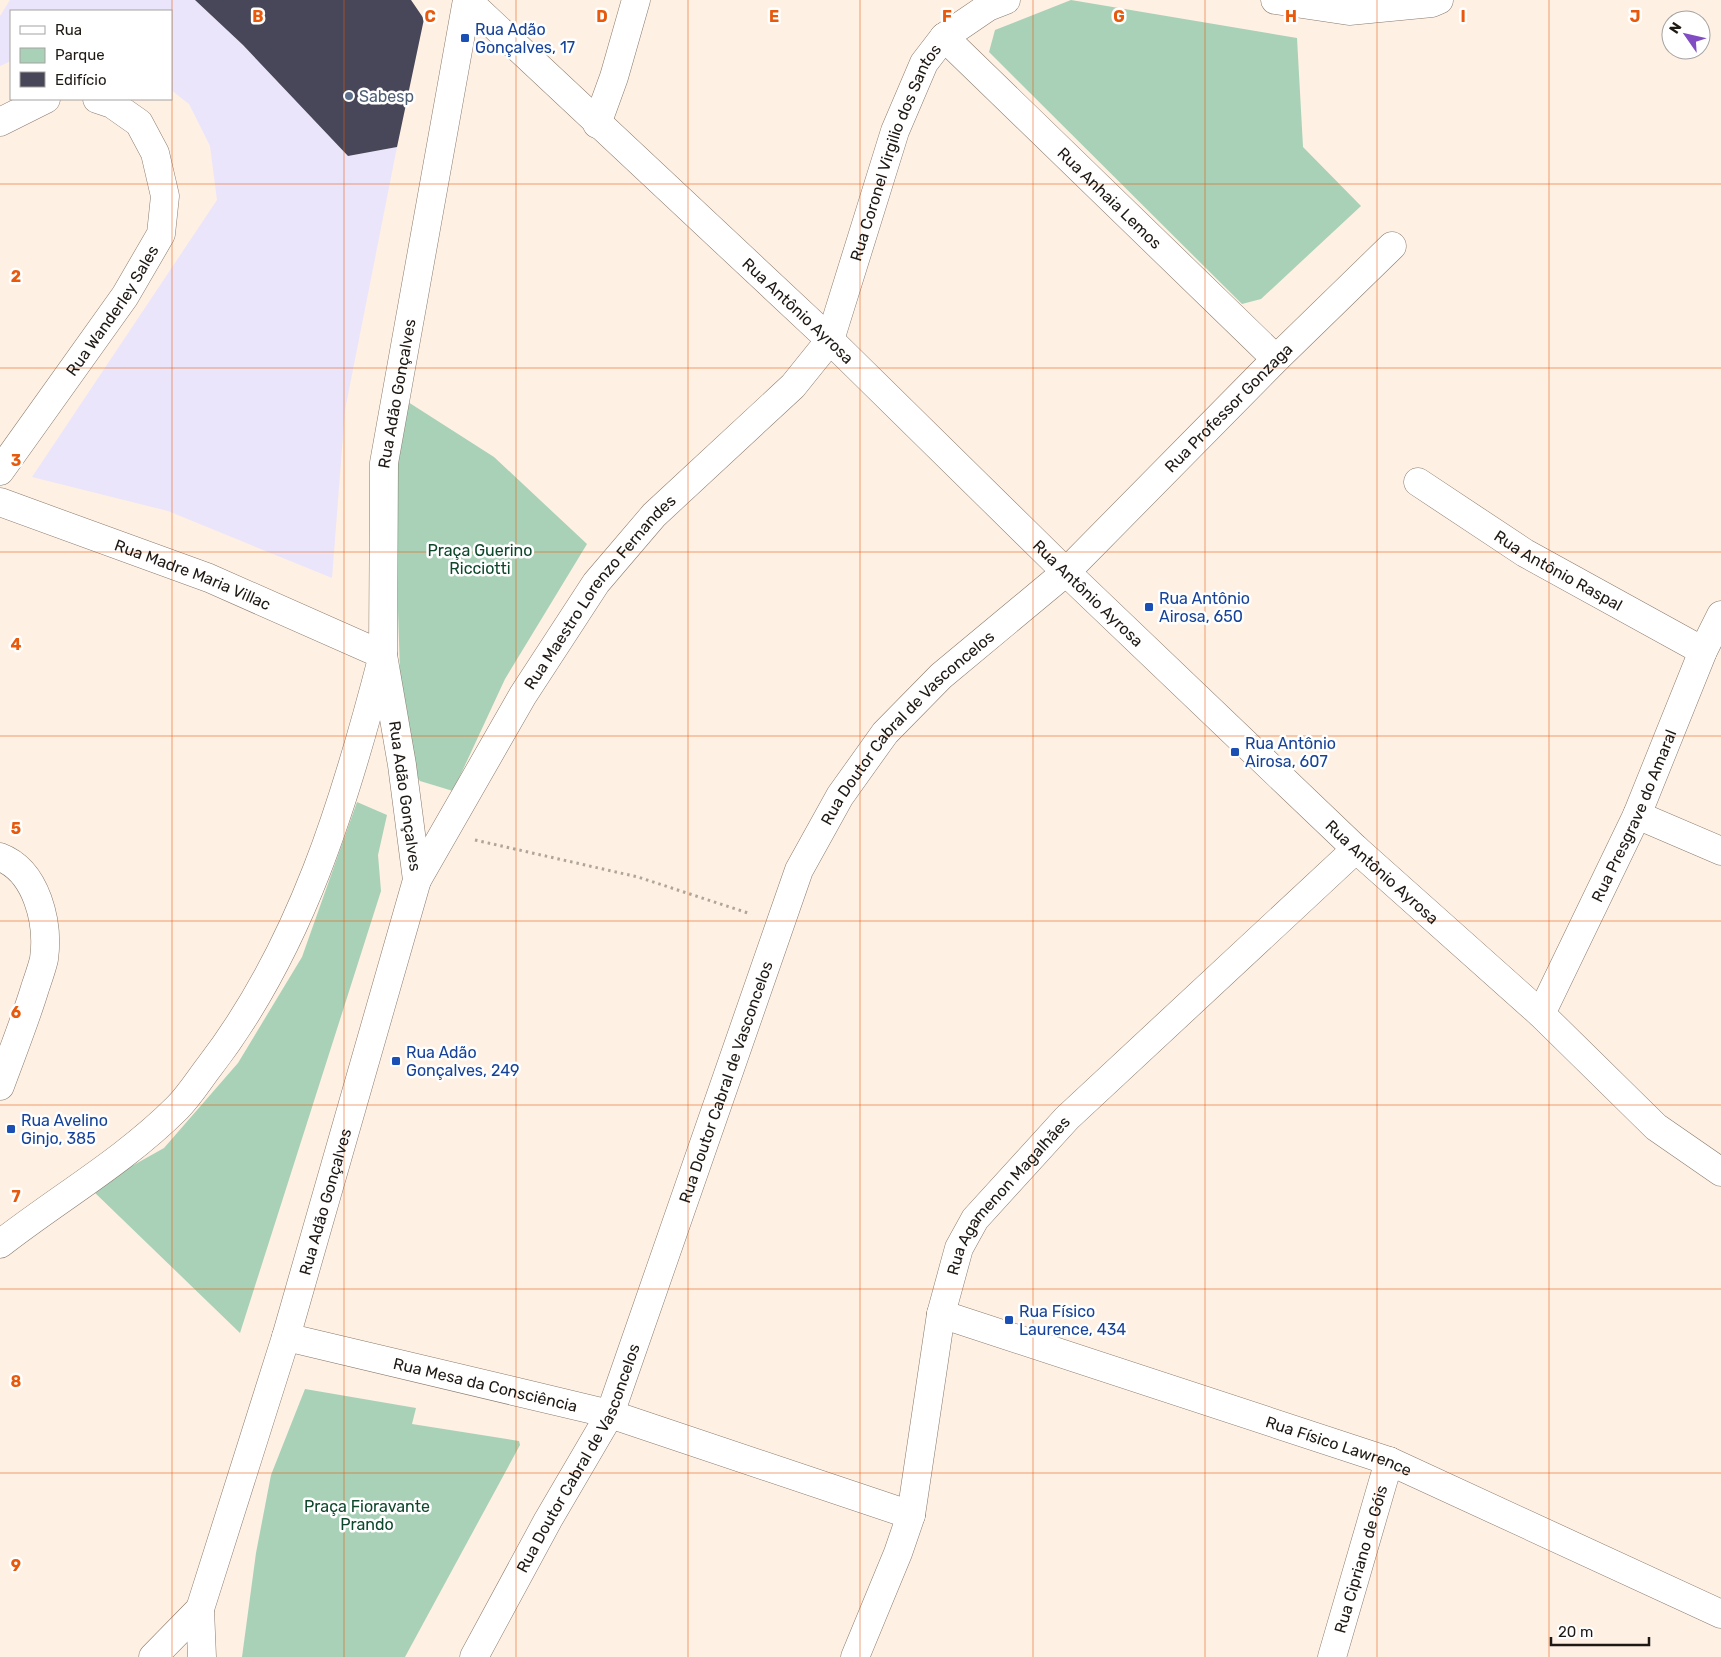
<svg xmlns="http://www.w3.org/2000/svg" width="1721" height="1657" font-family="Rubik,sans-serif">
<rect width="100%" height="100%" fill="#fef0e3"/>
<path fill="#eae5fb" d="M10,0H195L243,45L348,156L397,147L345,410L332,578L168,511L32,477L217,200L210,146L189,104L171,90V11H11V61L0,66V16Z"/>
<path fill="#a8d1b7" d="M1071,0L1297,38L1303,147L1361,206L1261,299L1242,304L989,52L995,30Z
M408,402L494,457L587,544L505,679L453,791L420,781L412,770L407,711L400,672L397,580V463Z
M357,802L387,815L378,855L381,891L240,1333L91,1189L164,1148L238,1063L302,957Z
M305,1389L416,1408L412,1424L519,1441L520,1445L405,1657H242L256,1553L271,1475Z"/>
<path fill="#474759" d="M195,0H411L424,19L397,147L348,156L243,45Z"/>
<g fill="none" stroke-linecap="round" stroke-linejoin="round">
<defs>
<g id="minor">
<path d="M1275,0L1349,11L1432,3L1439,0"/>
<path id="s1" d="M944,37L1276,359"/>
<path d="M0,122L46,99"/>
<path d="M597,124L614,77L636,0"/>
<path id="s2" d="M0,471L125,296L161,234L165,196L155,153L139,123L112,104L97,99"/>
<path id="s3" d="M1418,482L1525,553L1703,651"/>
<path id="s4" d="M0,502L209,578L383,655C346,799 301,948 209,1067C199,1080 189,1096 177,1108C124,1161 59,1198 0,1244"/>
<path d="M1637,815L1721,851"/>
<path d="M0,857C37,871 49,923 44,959C42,968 38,979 35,988C25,1021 12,1053 0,1086"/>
<path id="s5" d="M417,880L523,695L596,583L654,515L793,386L830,340L895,131L924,63L944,37L988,7L1006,0"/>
<path id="s6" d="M1541,1014L1637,815L1703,651L1721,615"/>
<path id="s7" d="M941,1314L1389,1461L1721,1614"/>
<path id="s8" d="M286,1337L610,1414L911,1515"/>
<path d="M153,1657L200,1609"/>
<path id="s9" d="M202,1657L200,1609L286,1337L417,880L402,765L383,655L384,463L467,0"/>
<path id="s10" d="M474,1657L548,1520L610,1414L799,870L840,796L885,733L941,676L1066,572L1276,359L1392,246"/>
<path id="s11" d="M1332,1657L1389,1461"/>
</g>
<g id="tertiary">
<path id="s12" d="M467,0L830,340L1066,572L1356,849L1541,1014L1656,1127L1721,1172"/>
<path id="s13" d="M855,1657L898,1553L911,1515L941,1314L959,1248L975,1219L1067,1118L1356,849"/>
</g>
</defs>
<use href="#minor" stroke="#897a6c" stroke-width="29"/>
<use href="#tertiary" stroke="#897a6c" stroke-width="29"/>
<path stroke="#b0a59a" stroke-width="3" stroke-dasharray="2.5 4" stroke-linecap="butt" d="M475,840L638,877L751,914"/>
<use href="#minor" stroke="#fff" stroke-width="28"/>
<use href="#tertiary" stroke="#fff" stroke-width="28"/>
</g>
<path fill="none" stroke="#e8590c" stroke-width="1" stroke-opacity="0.55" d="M172,0V1657M344,0V1657M516,0V1657M688,0V1657M860,0V1657M1033,0V1657M1205,0V1657M1377,0V1657M1549,0V1657M0,184H1721M0,368H1721M0,552H1721M0,736H1721M0,921H1721M0,1105H1721M0,1289H1721M0,1473H1721"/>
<g fill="#1a4fb4" stroke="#fff" stroke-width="2">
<rect x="460" y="33" width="10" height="10" rx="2.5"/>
<rect x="1144" y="602" width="10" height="10" rx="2.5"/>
<rect x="1230" y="747" width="10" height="10" rx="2.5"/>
<rect x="391" y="1056" width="10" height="10" rx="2.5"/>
<rect x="6" y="1124" width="10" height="10" rx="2.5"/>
<rect x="1004" y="1315" width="10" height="10" rx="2.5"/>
</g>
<circle fill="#5c6f8a" stroke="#fff" stroke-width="2" cx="349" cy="96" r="5"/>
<g text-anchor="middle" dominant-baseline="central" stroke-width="5" stroke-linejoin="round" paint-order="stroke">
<g font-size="16" fill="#164399" stroke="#fff" text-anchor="start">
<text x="475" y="29">Rua Adão<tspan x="475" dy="18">Gonçalves, 17</tspan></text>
<text x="1159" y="598">Rua Antônio<tspan x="1159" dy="18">Airosa, 650</tspan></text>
<text x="1245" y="743">Rua Antônio<tspan x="1245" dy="18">Airosa, 607</tspan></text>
<text x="406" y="1052">Rua Adão<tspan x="406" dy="18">Gonçalves, 249</tspan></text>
<text x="21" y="1120">Rua Avelino<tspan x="21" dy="18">Ginjo, 385</tspan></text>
<text x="1019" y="1311">Rua Físico<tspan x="1019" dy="18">Laurence, 434</tspan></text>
</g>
<g font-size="16" fill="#4e5e75" stroke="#fff" text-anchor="start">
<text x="359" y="96">Sabesp</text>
</g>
<g font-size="16" fill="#1f1914" stroke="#fff">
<text stroke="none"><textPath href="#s5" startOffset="884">Rua Coronel Virgilio dos Santos</textPath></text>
<text stroke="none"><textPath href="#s1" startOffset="231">Rua Anhaia Lemos</textPath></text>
<text stroke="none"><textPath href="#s2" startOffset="196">Rua Wanderley Sales</textPath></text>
<text stroke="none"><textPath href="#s12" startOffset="454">Rua Antônio Ayrosa</textPath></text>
<text stroke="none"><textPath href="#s9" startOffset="1299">Rua Adão Gonçalves</textPath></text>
<text stroke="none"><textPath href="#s10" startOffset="1490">Rua Professor Gonzaga</textPath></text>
<text stroke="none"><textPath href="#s3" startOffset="166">Rua Antônio Raspal</textPath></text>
<text stroke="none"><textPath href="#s4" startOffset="206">Rua Madre Maria Villac</textPath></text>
<text stroke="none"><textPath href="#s5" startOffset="342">Rua Maestro Lorenzo Fernandes</textPath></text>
<text stroke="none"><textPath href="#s12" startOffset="859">Rua Antônio Ayrosa</textPath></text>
<text stroke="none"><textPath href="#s10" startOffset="1035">Rua Doutor Cabral de Vasconcelos</textPath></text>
<text transform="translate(405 796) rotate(82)">Rua Adão Gonçalves</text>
<text stroke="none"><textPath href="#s6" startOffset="219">Rua Presgrave do Amaral</textPath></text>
<text stroke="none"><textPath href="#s12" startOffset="1264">Rua Antônio Ayrosa</textPath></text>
<text stroke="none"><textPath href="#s10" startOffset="630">Rua Doutor Cabral de Vasconcelos</textPath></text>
<text stroke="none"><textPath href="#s13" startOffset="495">Rua Agamenon Magalhães</textPath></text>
<text stroke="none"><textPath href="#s9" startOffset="474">Rua Adão Gonçalves</textPath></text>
<text stroke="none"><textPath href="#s8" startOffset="205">Rua Mesa da Consciência</textPath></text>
<text stroke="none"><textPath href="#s7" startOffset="419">Rua Físico Lawrence</textPath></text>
<text stroke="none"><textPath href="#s10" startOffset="225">Rua Doutor Cabral de Vasconcelos</textPath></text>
<text stroke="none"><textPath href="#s11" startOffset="102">Rua Cipriano de Góis</textPath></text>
</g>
<g font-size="16" fill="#0d472b" stroke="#fff">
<text x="480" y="550">Praça Guerino<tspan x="480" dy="18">Ricciotti</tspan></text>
<text x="367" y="1506">Praça Fioravante<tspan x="367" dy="18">Prando</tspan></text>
</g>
</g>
<g font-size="16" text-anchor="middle" font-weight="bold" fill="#e8590c" stroke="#fff" stroke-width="5" stroke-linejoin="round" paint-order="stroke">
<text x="258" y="22">B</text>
<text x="430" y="22">C</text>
<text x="602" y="22">D</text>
<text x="774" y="22">E</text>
<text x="947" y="22">F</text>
<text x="1119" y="22">G</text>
<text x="1291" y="22">H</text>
<text x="1463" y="22">I</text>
<text x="1635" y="22">J</text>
<text x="16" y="282">2</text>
<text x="16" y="466">3</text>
<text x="16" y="650">4</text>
<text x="16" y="834">5</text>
<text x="16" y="1018">6</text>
<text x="16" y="1202">7</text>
<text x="16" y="1387">8</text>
<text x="16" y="1571">9</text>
</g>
<rect x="10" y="10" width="162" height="90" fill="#ffffff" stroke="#a5a3a1"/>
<rect x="20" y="26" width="25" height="8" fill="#ffffff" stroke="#a5a3a1"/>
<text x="55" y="35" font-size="15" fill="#1f1914">Rua</text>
<rect x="20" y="48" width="25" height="15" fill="#a8d1b7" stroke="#a5a3a1"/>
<text x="55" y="60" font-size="15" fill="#1f1914">Parque</text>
<rect x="20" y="72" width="25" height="15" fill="#474759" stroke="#a5a3a1"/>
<text x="55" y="85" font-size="15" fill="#1f1914">Edifício</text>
<g transform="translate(1686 35) rotate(304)"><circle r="24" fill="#ffffff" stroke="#a5a3a1"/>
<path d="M0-4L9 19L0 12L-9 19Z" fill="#814cc3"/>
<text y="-8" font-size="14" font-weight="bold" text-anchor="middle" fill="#1f1914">N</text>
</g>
<path d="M1551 1637v8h98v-8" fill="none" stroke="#1f1914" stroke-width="2.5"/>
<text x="1558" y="1637" font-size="15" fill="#1f1914" stroke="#ffffff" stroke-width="4" paint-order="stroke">20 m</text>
</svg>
